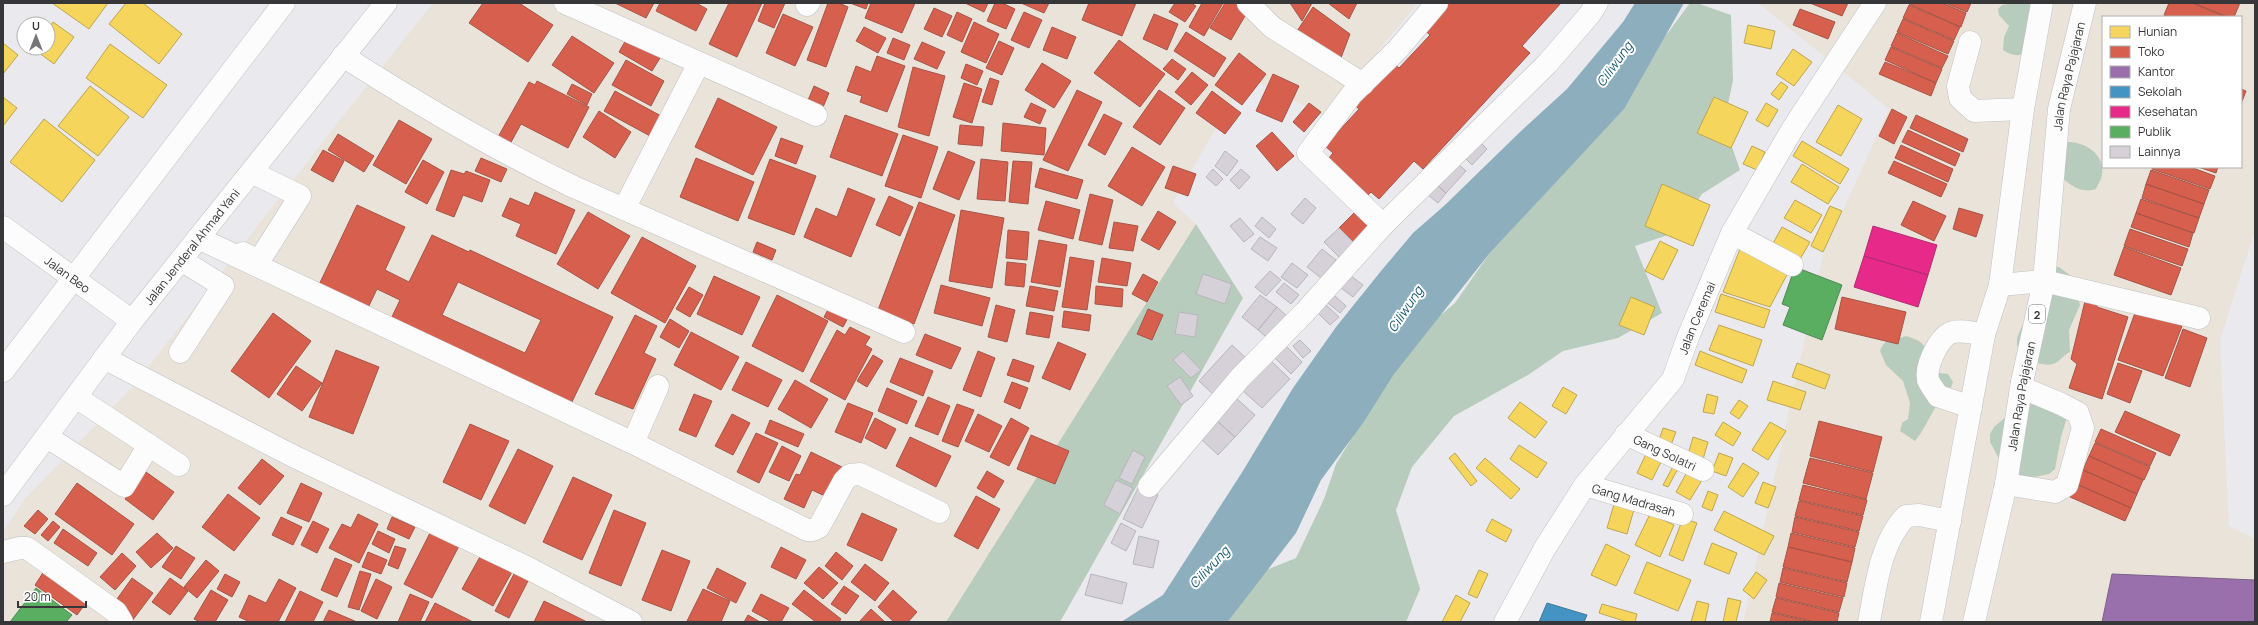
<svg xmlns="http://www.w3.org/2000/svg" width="2258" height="625" font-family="Manrope,sans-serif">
<rect width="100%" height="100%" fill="#eaeaee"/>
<path fill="#eae3da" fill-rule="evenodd" d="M433,3H1418L1324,116L1246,76L1173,203L1196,224L1080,456L951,622H3V532L24,500L135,384L339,121Z
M1758,3H2255V231L2220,340L2229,526L2255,539V622H1743L1823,254L1889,109ZM2103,17H2241V167H2103Z"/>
<path fill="#b8ccbd" d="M1690,3H1697L1731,15L1733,80L1724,124L1740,170L1702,194L1674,233L1635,246L1662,313L1618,338L1563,351L1528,375L1454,416L1412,467L1396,510L1420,589L1406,622H1182L1259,573L1296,558L1324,499L1336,464L1362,421L1392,364L1430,324L1455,303L1489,254L1623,109L1664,38Z
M2013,3H2041L2026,53C2017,57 2011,55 2003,50L2004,37L2009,26L1999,15L1998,9L2002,5Z
M2068,142C2085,142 2105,154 2102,174C2102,179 2098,184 2096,189C2081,194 2070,185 2059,175L2061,146Z
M1196,224L1243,298L1060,622H946Z
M2051,267H2059L2071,276L2078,298L2080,305L2069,330L2070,352C2063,355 2060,362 2053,364C2044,366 2036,363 2029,359C2005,344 2023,331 2028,311C2030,304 2027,297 2031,290C2036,282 2045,274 2051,267Z
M1906,336C1929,342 1927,351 1930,372L1948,374L1953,382C1950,393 1943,397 1937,405C1929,417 1924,430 1915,441L1900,431L1902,423L1908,419L1910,403L1903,381L1886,365L1880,351C1885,337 1894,340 1906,336Z
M2016,388L2068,414L2061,437L2055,469L2049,474L2025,479L2003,466L1990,442V434L1994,427L2007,416L2009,391Z"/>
<path fill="#8caebd" d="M1635,3H1684L1624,109L1489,254L1394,374L1363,423L1321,480L1296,533L1229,620L1226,622H1121L1163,595L1241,474L1293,388L1336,327L1381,271L1413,233L1445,205L1520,132L1567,89L1623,22Z"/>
<path fill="#f6d55c" stroke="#bda652" d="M52,3H108L89,29Z
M126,3H143L182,34L159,64L109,24Z
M53,22L74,37L54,64L34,49L48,48V30Z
M1748,25L1775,31L1771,49L1744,43Z
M3,43L18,55L3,74Z
M110,44L167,85L143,118L86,78Z
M1793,49L1812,62L1794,86L1776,74Z
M1781,82L1788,87L1779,100L1771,94Z
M90,86L129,117L98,156L58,126Z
M3,97L17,108L3,126Z
M1714,97L1748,112L1731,148L1697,133Z
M1766,103L1778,110L1768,127L1756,120Z
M1838,105L1862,119L1841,156L1816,142Z
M44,119L95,160L62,202L10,162Z
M1802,141L1849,169L1840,184L1793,156Z
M1752,146L1765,152L1757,170L1743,164Z
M1802,164L1839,187L1828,204L1791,182Z
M1662,184L1710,205L1693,246L1645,226Z
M1795,200L1822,215L1811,233L1784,218Z
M1830,206L1842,211L1823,252L1811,246Z
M1782,227L1810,242L1799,261L1771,247Z
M1660,241L1678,250L1663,280L1645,271Z
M1740,249L1790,269L1770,307L1723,292Z
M1721,294L1770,310L1764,328L1715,312Z
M1631,297L1655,307L1644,335L1619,325Z
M1719,325L1762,340L1753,366L1709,350Z
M1700,351L1747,370L1742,383L1695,365Z
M1797,363L1830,375L1825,389L1792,377Z
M1773,381L1806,392L1800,410L1767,400Z
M1563,387L1577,395L1566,414L1552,406Z
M1707,394L1718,397L1714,414L1703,412Z
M1739,400L1748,406L1739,419L1730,413Z
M1520,402L1547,422L1535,438L1508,418Z
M1723,422L1741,433L1733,446L1715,435Z
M1770,422L1786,431L1768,460L1752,450Z
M1663,428L1676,432L1669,450L1657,446Z
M1693,437L1708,442L1702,463L1687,458Z
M1519,445L1547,463L1537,478L1510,459Z
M1647,452L1662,460L1652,480L1637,473Z
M1455,453L1477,481L1471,486L1449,458Z
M1719,453L1733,458L1726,476L1712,471Z
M1485,458L1520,489L1511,499L1476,468Z
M1676,461L1681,463L1668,487L1663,485Z
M1743,463L1759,473L1743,497L1728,487Z
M1687,472L1702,480L1690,500L1676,492Z
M1763,482L1776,487L1768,508L1755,503Z
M1708,491L1718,495L1712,511L1702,507Z
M1615,501L1635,506L1627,534L1607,528Z
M1724,511L1774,536L1764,555L1714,530Z
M1650,514L1674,525L1660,557L1635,545Z
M1683,518L1697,523L1683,561L1669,555Z
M1492,519L1512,530L1506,542L1486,531Z
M1712,543L1737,553L1729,574L1704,564Z
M1606,544L1630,556L1616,586L1591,575Z
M1647,562L1691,580L1678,611L1634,593Z
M1479,570L1488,574L1477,598L1468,594Z
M1756,572L1767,580L1754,599L1743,590Z
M1456,595L1470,603L1460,622H1442Z
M1728,598L1741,601L1736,622H1723Z
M1697,601L1709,604L1705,622H1691Z
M1602,604L1637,614L1635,622H1627L1599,613Z"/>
<path fill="#d6604d" stroke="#a65447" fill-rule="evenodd" d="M483,3H519L553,25L528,62L469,23Z
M615,3H654L646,18Z
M660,3H696L707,9L696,31L656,11Z
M729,3H762L737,57L709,44Z
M765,3H785L774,28L758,21Z
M828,3H839L848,7L826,67L807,60Z
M850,3H868L866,9Z
M871,3H915L902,33L865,18Z
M965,3H988L984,12Z
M995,3H1002L1015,9L1006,29L987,21Z
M1021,3H1049L1044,13Z
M1089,3H1136L1122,36L1082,20Z
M1175,3H1191L1196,6L1185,22L1169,12Z
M1202,3H1223L1204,36L1189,27Z
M1225,3H1238L1249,9L1231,40L1210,28Z
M1290,3H1312L1302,21Z
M1328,3H1357L1349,19Z
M1443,3H1561L1522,46L1530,53L1423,169L1414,161L1379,199L1371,192L1363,200L1324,164L1333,153L1325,146L1359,109L1352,103L1390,60L1399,68L1430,35L1421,27Z
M1810,3H1848L1842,16Z
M1910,3H1942L1966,13L1961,27L1909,4Z
M1945,3H1971L1967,12Z
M2169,3H2192L2226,17H2169L2164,15Z
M2193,3H2240L2234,17H2228Z
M1909,5L1960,27L1954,40L1903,18Z
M1313,7L1350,34L1339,63L1295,34Z
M934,8L952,16L942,37L924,29Z
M1800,9L1835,22L1828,39L1793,25Z
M957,12L972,19L962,42L947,35Z
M1024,12L1042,20L1029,48L1011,40Z
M783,14L813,27L795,66L766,53Z
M1154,14L1178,24L1167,50L1143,39Z
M1903,19L1954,41L1948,54L1897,32Z
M974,22L999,34L986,63L961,52Z
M864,27L886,38L878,53L856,41Z
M1052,27L1076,37L1067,59L1043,50Z
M1186,32L1226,58L1214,77L1174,51Z
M1897,33L1948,56L1942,68L1891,46Z
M572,36L614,63L594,93L552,65Z
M627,38L660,58L652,71L619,52Z
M893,38L910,45L904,60L887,53Z
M1119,40L1165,74L1140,107L1094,73Z
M999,41L1014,48L1002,75L986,68Z
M922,42L945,52L937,69L914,59Z
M1891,47L1942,69L1936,83L1885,60Z
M1239,53L1266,74L1242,105L1215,85Z
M877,56L905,66L887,112L860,102L862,96L847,91L856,66L871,72Z
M1172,59L1186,69L1178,80L1163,69Z
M626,60L664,81L651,106L612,85Z
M1885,62L1936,83L1931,96L1879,74Z
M1042,63L1071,81L1054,108L1025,90Z
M966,64L983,71L977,85L961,78Z
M913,67L945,76L929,136L898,127Z
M1192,72L1208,85L1191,105L1175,92Z
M1273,74L1299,86L1282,122L1256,111Z
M990,78L999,81L992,105L982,102Z
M537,81L589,107L568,148L521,124L510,144L498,137L529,82L535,85Z
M964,83L982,89L972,123L953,117Z
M572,84L592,94L587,105L567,94Z
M814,86L829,93L821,112L806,105Z
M2241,89L2246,91L2241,104Z
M1077,90L1102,102L1068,171L1043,160Z
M1159,90L1185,108L1160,145L1133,127Z
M615,91L663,117L652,137L604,111Z
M1212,91L1241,113L1225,134L1196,113Z
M718,98L777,127L753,175L695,147Z
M1031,103L1046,110L1040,124L1024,117Z
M1309,103L1321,112L1304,132L1293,122Z
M1892,109L1907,117L1894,144L1879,136Z
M599,111L631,132L615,158L583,137Z
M1104,114L1122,123L1105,155L1088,145Z
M845,115L898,134L882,176L830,157Z
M1916,115L1968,139L1963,152L1910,128Z
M399,120L432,139L406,184L373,165Z
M1003,123L1046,128L1044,155L1001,151Z
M960,125L984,127L982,146L958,144Z
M1908,130L1960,154L1955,166L1902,142Z
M1272,132L1294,156L1277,171L1256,146Z
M338,134L374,156L364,172L328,150Z
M903,135L938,147L921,198L885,186Z
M781,138L803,146L796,164L775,156Z
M1901,145L1953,169L1948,182L1895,158Z
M1132,147L1165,167L1142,206L1108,186Z
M323,150L344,161L333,182L311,170Z
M948,151L975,162L959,200L933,189Z
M481,158L507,169L501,182L475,171Z
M696,158L754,182L738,221L680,197Z
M770,159L816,176L794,235L748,218Z
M981,159L1008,162L1005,201L977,199Z
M423,160L444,172L427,204L405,192Z
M1013,161L1032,162L1028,204L1009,202Z
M1894,161L1947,184L1941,197L1888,173Z
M1173,166L1196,174L1188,196L1165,188Z
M2153,167H2190L2215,176L2210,189L2152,169Z
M2198,167H2218L2216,173Z
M1040,168L1083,180L1077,199L1035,187Z
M451,170L464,174L466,171L490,180L482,202L463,195L454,217L436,210Z
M2151,170L2209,190L2204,204L2146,184Z
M2146,184L2204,204L2199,218L2142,198Z
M848,188L875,199L851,257L804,237L816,208L837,217Z
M535,192L575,210L556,254L516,236L521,224L502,216L510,198L529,206Z
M1090,194L1113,200L1102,245L1079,240Z
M889,196L913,207L900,236L876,225Z
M2141,199L2199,218L2194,233L2136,213Z
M1046,201L1080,210L1073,239L1038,230Z
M1913,201L1946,216L1934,241L1901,225Z
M919,202L955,215L914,324L878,310Z
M357,205L405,227L385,270L409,282L432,235L469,252L470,250L613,317L569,408L389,323L400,300L377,289L365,314L316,291ZM458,282L541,320L525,353L442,315Z
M1959,208L1983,215L1976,237L1953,229Z
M961,210L1004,218L992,288L949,281Z
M1158,211L1176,222L1159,250L1141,240Z
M588,212L630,236L598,289L557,264Z
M1354,213L1370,228L1354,243L1339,228Z
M2136,213L2193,233L2189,247L2131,227Z
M1114,222L1138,226L1133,251L1109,248Z
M2130,229L2188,249L2182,266L2124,246Z
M1008,230L1029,232L1027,260L1006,258Z
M642,237L696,266L665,323L611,293Z
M1039,240L1067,245L1060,287L1031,282Z
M757,242L776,250L772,260L753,252Z
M2124,247L2181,268L2171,295L2114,275Z
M1070,257L1094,261L1087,310L1062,307Z
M1102,258L1131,263L1127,286L1098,282Z
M1007,262L1026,264L1024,287L1005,285Z
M1143,274L1158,282L1147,302L1132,294Z
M714,276L760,297L742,335L697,314Z
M941,285L990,298L982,326L934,313Z
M1030,286L1058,291L1054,311L1026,306Z
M1096,286L1123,289L1122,307L1095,304Z
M689,287L703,295L690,317L676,309Z
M777,295L828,321L803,372L752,346Z
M1842,297L1906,312L1898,344L1835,329Z
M2086,297L2096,299L2097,307L2128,317L2102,399L2069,388L2077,364L2071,359Z
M831,304L850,314L843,327L824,317Z
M996,305L1015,310L1007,342L988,337Z
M1148,309L1163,315L1152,340L1137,334Z
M2136,310L2182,326L2163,376L2118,360Z
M1064,311L1091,315L1089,331L1062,327Z
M1030,312L1053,316L1049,338L1026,334Z
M273,313L311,341L269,398L231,371Z
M635,315L657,326L644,353L656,359L633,409L595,394Z
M670,319L689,331L679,348L660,337Z
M850,327L870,337L865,345L872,349L845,400L810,381L837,330L845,335Z
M2183,329L2207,338L2190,387L2165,378Z
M691,332L739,357L721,390L674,365Z
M925,334L961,348L951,369L916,355Z
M1058,342L1086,354L1070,390L1042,378Z
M336,350L379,367L353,434L309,417Z
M978,351L995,358L981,397L963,390Z
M873,355L883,361L867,387L857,381Z
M900,358L933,371L923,396L890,382Z
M1013,359L1034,366L1029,382L1007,375Z
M746,362L782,380L768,407L732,390Z
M2118,363L2142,371L2130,403L2107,394Z
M296,366L322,383L302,411L277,394Z
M795,380L828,399L811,428L778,409Z
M1012,382L1028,388L1020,409L1004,402Z
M887,388L917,401L907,424L878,411Z
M694,394L712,401L696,437L679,430Z
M928,397L950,406L938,435L915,426Z
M848,403L873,413L861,443L835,432Z
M957,404L974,410L958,447L942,441Z
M2125,411L2180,435L2170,456L2115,432Z
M732,414L750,423L733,455L715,446Z
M978,414L1002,426L989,452L965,441Z
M875,418L896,429L886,449L865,438Z
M1011,418L1029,428L1009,466L990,457Z
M770,420L804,434L798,447L765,433Z
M1819,421L1882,437L1873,472L1810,456Z
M470,424L509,441L481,500L443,482Z
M2101,429L2156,453L2150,466L2095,442Z
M756,433L778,443L759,483L737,472Z
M1031,435L1069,451L1055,484L1017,469Z
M910,437L951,456L936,487L896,466Z
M2095,443L2150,467L2144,480L2089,456Z
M782,446L801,456L789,481L769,472Z
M518,449L553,466L525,524L489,506Z
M811,452L842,467L827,497L812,490L804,508L784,499L796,474L800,475Z
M2089,456L2143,480L2137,494L2083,470Z
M1810,458L1873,473L1866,499L1803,483Z
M262,459L284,476L260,505L238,488Z
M2083,470L2137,494L2131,508L2077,484Z
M987,471L1004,481L994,498L977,488Z
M146,472L174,492L153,520L125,499Z
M573,477L612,495L582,560L543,542Z
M77,483L134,524L112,555L55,514Z
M301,483L322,493L309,522L287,513Z
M2076,484L2131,508L2125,521L2070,497Z
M1803,485L1867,500L1863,515L1799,500Z
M228,494L260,518L234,551L202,527Z
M976,496L1000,509L978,549L954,536Z
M1799,501L1863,516L1859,531L1795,516Z
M38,510L48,519L35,534L24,526Z
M614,510L646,523L621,586L589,573Z
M862,513L897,529L882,561L847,545Z
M358,514L378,524L359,563L329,548L342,524L351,528Z
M281,517L302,527L293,545L272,535Z
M392,517L415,527L409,539L387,529Z
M1795,517L1859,532L1855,547L1792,532Z
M53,521L60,527L48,541L41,535Z
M313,521L329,529L317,553L301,545Z
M63,529L97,553L88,566L54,543Z
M378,531L395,539L389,553L372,544Z
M431,531L459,546L432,598L404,584Z
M157,533L173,548L151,568L136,552Z
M1791,533L1855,548L1852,562L1788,547Z
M176,546L195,558L181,579L162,567Z
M395,546L406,549L398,569L388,565Z
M781,547L806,560L796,579L771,567Z
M1788,547L1852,562L1847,582L1783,567Z
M662,550L690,561L671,611L642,600Z
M368,552L387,560L381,574L362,567Z
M836,552L853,566L842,580L825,566Z
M122,553L136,566L115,590L100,577Z
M482,553L513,570L493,606L462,589Z
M335,558L352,565L337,597L321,590Z
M206,560L219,571L197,598L184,587Z
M865,564L889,583L875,601L851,582Z
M48,565L91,596L77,615L35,585Z
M819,567L838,583L823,599L804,583Z
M717,568L746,583L736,603L707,588Z
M1783,568L1847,583L1844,597L1780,582Z
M516,570L530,577L509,618L495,611Z
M360,571L371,574L359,610L348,607Z
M225,574L240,582L232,597L217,589Z
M132,578L153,593L132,621L112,606Z
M170,578L188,591L170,615L152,602Z
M279,579L296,588L278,622H250L239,617L249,595L266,603Z
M376,579L392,587L377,619L361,611Z
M1779,583L1843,598L1839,612L1776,597Z
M844,586L859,596L846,614L831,604Z
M703,589L730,601L721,622L687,621Z
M211,590L228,600L215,622H200L194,619Z
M804,590L841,619L839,622H816L792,604Z
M893,590L917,612L908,622H894L878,607Z
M300,591L323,602L313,622H285Z
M410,594L429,602L420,622H398Z
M761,594L789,608L781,622H772L752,611Z
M1776,598L1839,613L1837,622H1815L1772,612Z
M544,601L569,613L587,622H534Z
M435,603L473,622H425Z
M871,609L885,622H859Z
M329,610L357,622H323Z
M1772,613L1811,622H1770Z
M748,615L760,622H744Z"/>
<path fill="#9970ab" stroke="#7c5f89" d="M2112,574L2255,580V622H2102Z"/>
<path fill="#4393c3" stroke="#3f779a" d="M1547,603L1587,615L1584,622H1539Z"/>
<path fill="#e7298a" stroke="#b22d72" d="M1873,226L1937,245L1928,275L1864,256Z
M1864,256L1928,275L1918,307L1854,287Z"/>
<path fill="#5aae61" stroke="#508a55" d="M1795,267L1842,285L1822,340L1783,325L1790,307L1782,304Z
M36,588L72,615L66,622H10Z"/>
<path fill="#d6d1d8" stroke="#b7b6b9" d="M1479,141L1487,149L1472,165L1464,157Z
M1225,151L1238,161L1227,176L1215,166Z
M1457,163L1466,171L1446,193L1437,185Z
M1213,169L1223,179L1216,186L1206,177Z
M1241,169L1250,177L1239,189L1230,180Z
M1437,185L1446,193L1438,203L1428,195Z
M1305,198L1316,208L1303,224L1291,214Z
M1262,217L1276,229L1269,238L1255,226Z
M1240,218L1254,234L1244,242L1230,226Z
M1339,228L1354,243L1340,258L1324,242Z
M1260,237L1277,248L1268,261L1251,249Z
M1322,249L1336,260L1321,278L1307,267Z
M1292,263L1308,275L1297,288L1281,277Z
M1270,271L1281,280L1266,296L1255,287Z
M1347,273L1363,285L1353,297L1337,285Z
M1203,274L1232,284L1225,304L1196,294Z
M1284,283L1299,295L1291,304L1276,292Z
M1260,295L1277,307L1258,330L1242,317Z
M1334,295L1346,306L1340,313L1328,303Z
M1326,305L1339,317L1330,325L1318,313Z
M1277,307L1290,319L1271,341L1258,330Z
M1179,312L1198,315L1195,337L1175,334Z
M1300,340L1311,351L1303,358L1293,346Z
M1232,345L1247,359L1214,395L1199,381Z
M1286,346L1302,362L1291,374L1274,357Z
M1183,351L1201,370L1191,378L1173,360Z
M1270,360L1290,379L1262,408L1242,390Z
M1180,377L1193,396L1181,405L1167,386Z
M1236,398L1255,415L1235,437L1216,420Z
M1216,420L1235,437L1218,455L1200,438Z
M1133,450L1145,457L1132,484L1119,478Z
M1116,480L1133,488L1120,514L1104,505Z
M1139,486L1158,495L1142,528L1123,519Z
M1121,523L1136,531L1126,551L1111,543Z
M1139,536L1159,541L1153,568L1133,564Z
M1091,574L1127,583L1122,604L1085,595Z"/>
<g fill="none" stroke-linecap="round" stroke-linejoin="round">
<defs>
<g id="minor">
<path d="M565,3L816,115"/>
<path d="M1248,3L1272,27L1363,84"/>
<path d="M1437,3L1398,49L1352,94L1308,153L1383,225L1547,64L1590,14L1597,3"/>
<path d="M807,5L809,3"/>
<path d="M1970,42L1958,86L1960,98L1974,111L2023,109"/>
<path d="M343,56C418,104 494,149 574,187L904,332"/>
<path d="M624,209L699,63"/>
<path id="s1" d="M3,227L132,321"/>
<path d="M1732,233L1792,265"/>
<path d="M198,238L633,443L807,530H813L819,527L844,481L850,475L860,474L939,512"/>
<path d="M243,253L259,261L300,196L251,172"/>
<path d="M2000,285L2044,281L2199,318"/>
<path d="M180,352L223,286L181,260"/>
<path d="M104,358L293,456L526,567L631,622"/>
<path d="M3,371L284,3"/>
<path d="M76,397L179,465"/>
<path d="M1971,407L1938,396C1935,391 1930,385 1928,380C1925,367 1938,339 1950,333C1960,329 1974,333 1984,335"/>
<path id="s2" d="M1626,434L1703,470"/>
<path d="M47,437L124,486L149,445"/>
<path d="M633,443L658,386"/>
<path d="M2006,484L2055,492L2067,485L2083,428L2078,413L2061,404L2025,389L2022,382"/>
<path id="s3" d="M1585,485L1682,514"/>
<path d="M1149,486L1240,378L1305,312L1383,225"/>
<path d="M3,552L20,548H27L116,612L122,622"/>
<path id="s4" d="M1505,622L1545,548L1585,485L1673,379L1688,337L1732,233L1793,128L1875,3"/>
<path d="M1869,622C1876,586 1880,543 1906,516L1919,515L1950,521"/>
</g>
<g id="major">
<path id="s5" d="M3,495L132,321L386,3"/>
</g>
<g id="highway">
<path d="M1931,622L1984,335L2000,285L2023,109L2042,3"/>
<path id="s6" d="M1974,622L2006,484L2022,382L2044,281L2059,109L2085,3"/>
</g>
</defs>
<use href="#minor" stroke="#c1c1c4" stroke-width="23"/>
<use href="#major" stroke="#c1c1c4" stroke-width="23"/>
<use href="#highway" stroke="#c1c1c4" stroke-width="23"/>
<use href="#minor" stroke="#fcfcfc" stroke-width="22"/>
<use href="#major" stroke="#fcfcfc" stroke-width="22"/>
<use href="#highway" stroke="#fcfcfc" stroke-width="22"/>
</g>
<g text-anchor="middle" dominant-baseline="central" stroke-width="4" stroke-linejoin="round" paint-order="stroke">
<rect fill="#fff" stroke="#737375" stroke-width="1" x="2029" y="305" width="16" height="18" rx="3"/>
<g font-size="11" font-weight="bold" fill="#37373a">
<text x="2037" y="314">2</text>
</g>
<g font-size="12" fill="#37373a" stroke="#fff">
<text stroke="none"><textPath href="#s6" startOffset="555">Jalan Raya Pajajaran</textPath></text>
<text stroke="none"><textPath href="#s5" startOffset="312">Jalan Jenderal Ahmad Yani</textPath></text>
<text stroke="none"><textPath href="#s1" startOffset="80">Jalan Beo</textPath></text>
<text stroke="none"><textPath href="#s4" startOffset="362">Jalan Ceremai</textPath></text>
<text stroke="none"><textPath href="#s6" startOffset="231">Jalan Raya Pajajaran</textPath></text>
<text stroke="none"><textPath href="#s2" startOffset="43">Gang Solatri</textPath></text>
<text stroke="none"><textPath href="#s3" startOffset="51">Gang Madrasah</textPath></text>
</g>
<g font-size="13" font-style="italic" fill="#18586e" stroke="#fff">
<text transform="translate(1614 64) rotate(-54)">Ciliwung</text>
<text transform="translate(1405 309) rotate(-56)">Ciliwung</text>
<text transform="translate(1209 567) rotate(-47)">Ciliwung</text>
</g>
</g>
<rect width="2258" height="625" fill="none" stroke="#37373a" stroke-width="8"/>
<rect x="2102" y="16" width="140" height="152" fill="#ffffff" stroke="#afafb0"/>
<rect x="2110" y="26" width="20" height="12" fill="#f6d55c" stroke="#afafb0"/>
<text x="2138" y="36" font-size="12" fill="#37373a">Hunian</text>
<rect x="2110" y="46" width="20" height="12" fill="#d6604d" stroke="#afafb0"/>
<text x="2138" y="56" font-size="12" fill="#37373a">Toko</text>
<rect x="2110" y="66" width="20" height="12" fill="#9970ab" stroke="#afafb0"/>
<text x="2138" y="76" font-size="12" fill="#37373a">Kantor</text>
<rect x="2110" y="86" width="20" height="12" fill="#4393c3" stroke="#afafb0"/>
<text x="2138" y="96" font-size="12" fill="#37373a">Sekolah</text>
<rect x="2110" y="106" width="20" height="12" fill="#e7298a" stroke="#afafb0"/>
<text x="2138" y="116" font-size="12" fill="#37373a">Kesehatan</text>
<rect x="2110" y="126" width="20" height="12" fill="#5aae61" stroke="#afafb0"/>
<text x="2138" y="136" font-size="12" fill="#37373a">Publik</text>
<rect x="2110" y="146" width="20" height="12" fill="#d6d1d8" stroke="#afafb0"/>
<text x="2138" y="156" font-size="12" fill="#37373a">Lainnya</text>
<g transform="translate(36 36)"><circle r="19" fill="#ffffff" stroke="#afafb0"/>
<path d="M0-3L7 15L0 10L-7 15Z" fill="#767679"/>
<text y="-6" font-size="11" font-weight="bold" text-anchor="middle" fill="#37373a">U</text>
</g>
<path d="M18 601v6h68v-6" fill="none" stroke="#37373a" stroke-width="2"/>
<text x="24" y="601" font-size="12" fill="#37373a" stroke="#ffffff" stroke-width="3" paint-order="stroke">20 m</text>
</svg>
